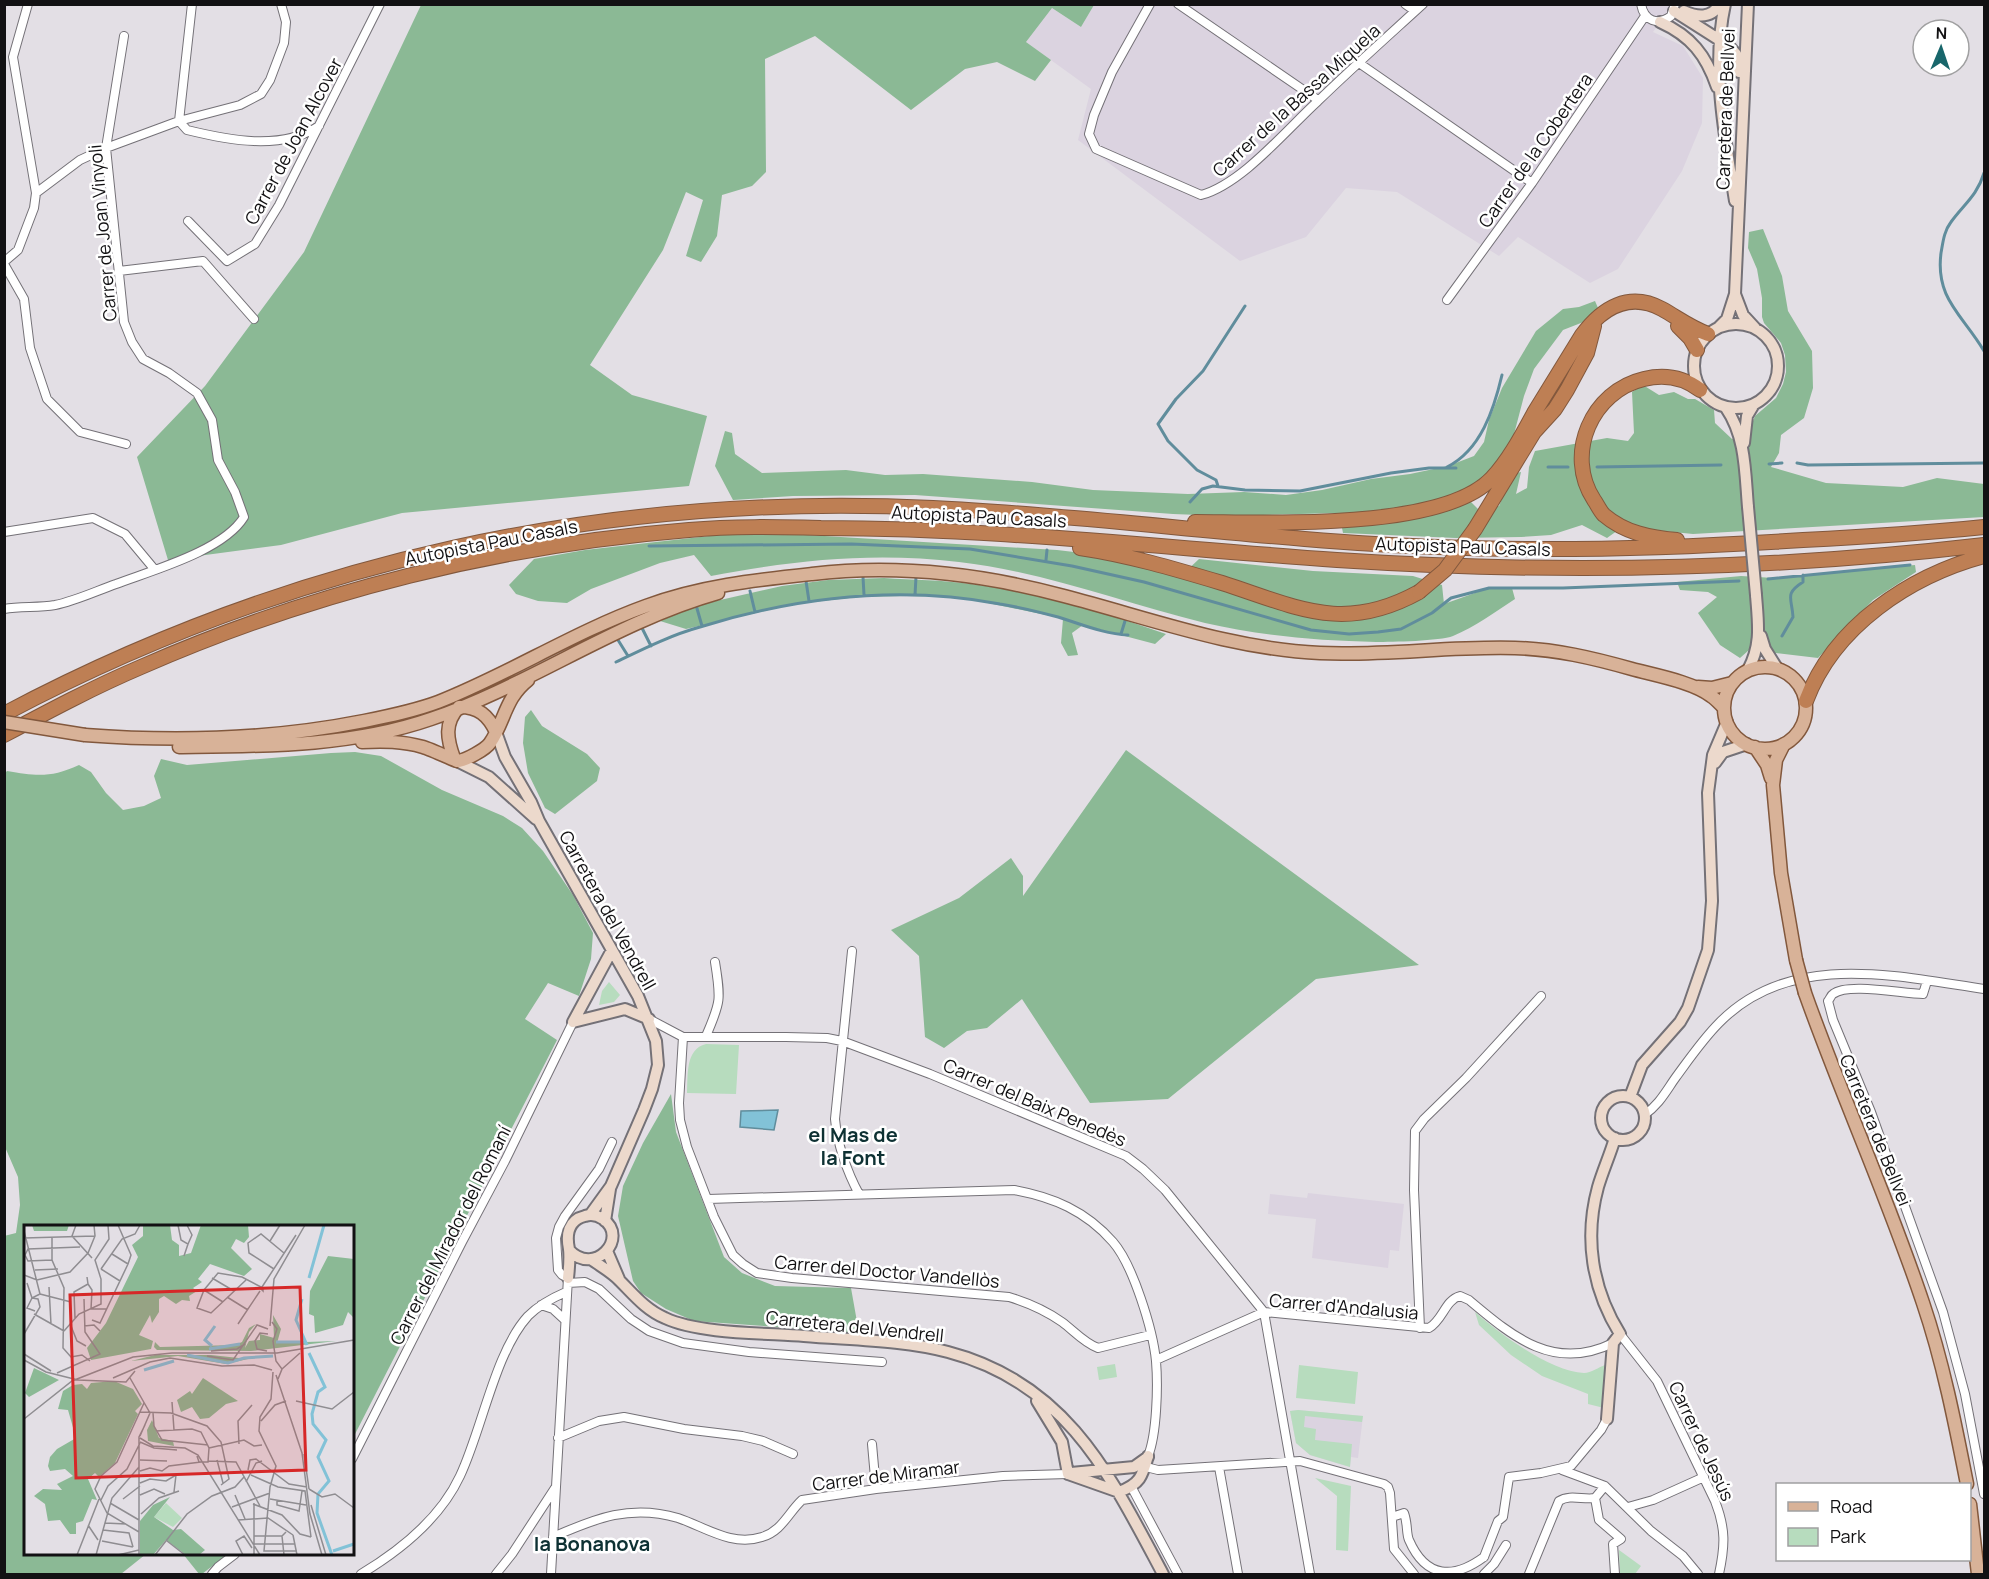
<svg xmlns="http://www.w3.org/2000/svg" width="1989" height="1579" font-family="Manrope,sans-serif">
<rect width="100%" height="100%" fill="#e3dfe5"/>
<path fill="#dbd3e0" d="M1094,5H1672L1653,32L1683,46L1703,78L1702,123L1682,171L1618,269L1590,283L1518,237L1499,256L1397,192L1346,188L1306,237L1240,261L1078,140L1091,89L1026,42L1052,8L1081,27Z
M1308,1193L1404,1204L1399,1251L1390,1250L1388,1268L1312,1258L1316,1219L1268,1214L1270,1194L1307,1198Z
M1298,1410L1363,1416L1358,1458L1351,1457L1350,1467L1310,1455L1296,1443L1290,1411Z"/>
<path fill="#b7dcbe" d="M609,982L620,995L614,1002L599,1005L602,991Z
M706,1044L739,1045L736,1094L687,1093C688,1076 685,1049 706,1044Z
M1475,1312C1500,1334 1551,1372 1584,1373C1591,1373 1599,1367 1605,1365L1604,1408L1588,1404V1394L1542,1376L1511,1355L1479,1325Z
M1115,1364L1117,1377L1099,1380L1097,1367Z
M1299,1365L1358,1372L1355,1404L1296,1398Z
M1298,1410L1363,1416L1362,1422L1305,1416L1304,1427L1316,1429L1315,1440L1352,1444L1350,1467L1310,1455L1296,1443L1290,1411Z
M1315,1478L1351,1486L1348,1551L1336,1550L1337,1496Z
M1619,1550L1641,1566L1635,1574H1620Z"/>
<path fill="#8bb995" d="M421,5H1094L1081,27L1052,8L1026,42L1051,60L1035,81L997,62L965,69L911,110L815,36L765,59L766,172L752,186L722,195L717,236L701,262L686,256L703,200L686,192L663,250L590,365L632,395L707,416L689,486L402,513L281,545L168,560L137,457L205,386L304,252Z
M1763,229L1782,276L1788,311L1812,351L1813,388L1804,418L1781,435L1779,453L1771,467L1826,483L1903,487L1937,478L1984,484V517L1693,534L1643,529L1628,523L1607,538L1582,525L1551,535L1521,537L1456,538L1343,533L1339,513L1225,516L1173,514L915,495L793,496L733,500L715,466L725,431L732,433L735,454L762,473L846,470L885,475L923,474L1032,482L1093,490L1188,494L1244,492L1286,495L1322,490L1371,479L1410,474L1448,466L1474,456L1484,442L1489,420L1502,388L1536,331L1563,309L1579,307L1595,301L1598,308L1586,321L1563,330L1534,369L1524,396L1513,438L1470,501L1478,509L1499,506L1512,474L1521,472L1516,494L1527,488L1529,467L1535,451L1607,438L1628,441L1634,433L1632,392L1643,385L1659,395L1674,392L1688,399H1695L1714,410L1715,423L1732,439L1750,429L1755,416L1776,398L1783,384L1786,372L1785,355L1781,343L1764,323L1762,317V298L1757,269L1748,248L1749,232Z
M718,535H808L1057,550L1091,554L1181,576L1199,559L1313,571L1413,576L1442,585L1444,604L1486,589L1512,588L1515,599C1495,612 1475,627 1453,636C1440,641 1392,642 1376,642C1318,641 1262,636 1205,623C1123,603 1045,572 959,562C873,552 796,560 711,576L694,555L660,563L591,589L567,603L538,601L516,594L509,585L534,559L585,550Z
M1915,565L1916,572L1873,600L1818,658L1749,650L1740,658L1720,645L1698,613L1717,597L1708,592L1680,590L1677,582L1741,576L1774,578Z
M884,578C913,580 942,580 971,584C1037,592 1103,612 1166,634L1155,644L1083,625L1072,633L1078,655L1068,656L1061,643L1063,619L1056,617L959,597L907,596L859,597L794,604L686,629L660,621L694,606L782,586L828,580Z
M531,710L542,726L587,754L600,768L597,781L555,814L545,808L528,773L523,743L525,717Z
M1126,750L1419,965L1316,979L1168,1099L1090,1103L1022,999L987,1028L967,1031L944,1048L925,1037L919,956L891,930L959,898L1011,858L1023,876V896Z
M355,752L381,756L442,790L503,816L522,828L543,851L573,895L593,933L591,959L579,996L548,983L525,1019L557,1040L353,1438L352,1226H26V1554H146L121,1574H5L4,1236L16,1233L20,1205L18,1177L5,1147V773L7,771C36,776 51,778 79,765L91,772L106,793L123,810L144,806L161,798L154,776L161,759L187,765L331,753Z
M671,1094L676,1132L724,1257L742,1273L775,1286L851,1288L859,1333L694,1321L666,1309L641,1293L633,1281L618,1216L623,1186L643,1143Z
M183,1554H228L202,1574H199Z"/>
<path fill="#82c2d7" stroke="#608d9c" stroke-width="1.5" d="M778,1110L774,1130L740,1127L741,1111Z"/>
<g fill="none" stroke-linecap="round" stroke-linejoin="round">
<path stroke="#608d9c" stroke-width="3" d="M1984,173C1977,196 1964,204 1951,222C1944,231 1943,242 1941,253C1935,299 1963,315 1984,351
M1797,463L1808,465L1984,463
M1769,464L1782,463
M1447,467C1481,450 1494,409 1502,375
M1548,467H1568
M1597,467L1721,465
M1218,486L1216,480L1197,470L1168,441L1158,424L1176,399L1203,371L1245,306
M1190,502L1202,489L1213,486L1245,490L1300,491L1391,473L1429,468H1456
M649,546L851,544L970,549L1072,566L1144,582L1311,630L1349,634L1378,632L1401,629L1432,613L1451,598L1489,588H1563L1739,581
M1046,560L1047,550
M863,577L864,595
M1768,579L1910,565
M806,581L809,601
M750,591L755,612
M915,595L916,577
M696,605L702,626
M642,628L651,646
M1121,634L1125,621
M1782,636L1793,617C1792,598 1784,594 1803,582V575
M618,640L628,656
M616,662C643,649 671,635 700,627C797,597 899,585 1000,604C1019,607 1039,612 1058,617C1081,624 1104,634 1128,635"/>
<defs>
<path id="street" d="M28,4L13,57L36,193
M192,4L179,121L187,130C228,140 281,151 319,126
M1150,4L1112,72L1094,115L1089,134L1096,149L1201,195C1242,184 1286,130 1318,101C1352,68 1388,36 1423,4
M1178,4L1318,100
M1405,4L1415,11
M1641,4C1644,21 1658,26 1671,16L1675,4
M1359,63L1532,183
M188,221L227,261L255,244L279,205L380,4
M4,262L18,250L34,208L36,193L80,160L106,148L179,121L240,105L261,94L270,80L284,43L286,22L281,4
M4,264L24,299L30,348L47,399L80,432L126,444
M119,271L203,261L254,319
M1447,300L1532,183L1645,16
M4,532L93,518L125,534L155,570
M4,609C21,606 38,608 55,605C75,601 96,591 116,584C153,570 223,551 244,517L235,492L218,460L212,420L197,393L169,373L143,359L132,342L124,322L106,148L124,36
M852,951L835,1119C837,1143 847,1172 859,1194
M1927,981L1923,994C1903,994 1848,982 1833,994C1831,995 1830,999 1828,1001L1833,1020L1871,1112L1943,1312L1965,1394L1984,1494
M649,1019L683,1037H786L827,1038L842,1041L930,1074L1126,1156L1143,1169L1165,1190L1264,1312L1310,1574
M706,1036C721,1002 721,999 715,962
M683,1037L679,1103L680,1120L687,1147L714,1217L733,1255L743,1264L757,1273L792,1278L1009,1297C1029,1303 1045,1310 1062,1322C1073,1330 1084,1343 1098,1348L1150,1335
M1644,1115C1659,1105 1666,1091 1676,1077C1690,1058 1703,1039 1719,1023C1790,950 1895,976 1984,989
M708,1199L1014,1190C1053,1197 1086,1211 1113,1242C1133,1265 1153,1330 1156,1361C1158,1385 1157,1434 1148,1456
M568,1283L585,1282L599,1289L631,1319L649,1331L683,1343L749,1352L882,1362
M541,1305L553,1309L565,1320
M1420,1328L1414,1190L1415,1131L1424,1119L1466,1078L1541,996
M1620,1334L1657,1381L1715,1501C1726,1529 1725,1546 1719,1574
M1156,1360L1264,1312L1429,1328C1443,1320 1445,1300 1460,1296L1469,1300C1513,1337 1554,1372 1613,1343
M558,1438L599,1421L624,1417L684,1429L742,1436L763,1441L793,1454
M872,1444L876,1489
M352,1459L462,1242L505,1161L573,1022
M1142,1466L1158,1470L1300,1461L1384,1484L1388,1487L1390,1493L1394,1549L1414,1574
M1219,1467L1238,1574
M1562,1470L1605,1486L1651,1531L1683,1556L1698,1574
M1132,1488L1178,1574
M1595,1498L1599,1520L1621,1539L1613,1544L1615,1574
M1628,1507L1653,1500L1704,1477
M1392,1517L1404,1513C1408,1524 1406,1533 1409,1540C1426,1579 1454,1579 1484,1557
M553,1537C596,1518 631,1504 678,1518C705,1527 732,1547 762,1537C782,1531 788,1513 802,1500L876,1489L1003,1476L1068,1474
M1484,1557L1498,1521L1503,1517L1509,1477L1541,1473L1571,1466L1601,1430L1607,1419
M212,1574L218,1567L235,1554
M361,1574C401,1550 440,1519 460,1476C482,1430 495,1352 528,1316C539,1305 552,1298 566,1292
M496,1574L512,1554L555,1488
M551,1574L568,1278L562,1275L558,1270L556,1238L559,1227L565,1216L599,1169L612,1142
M1484,1574L1494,1564L1506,1545
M1529,1574L1559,1501C1570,1494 1583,1500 1595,1498L1605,1486"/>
<path id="secondary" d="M1725,4C1711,68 1725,137 1735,201
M1674,11L1729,46L1736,54L1739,72
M1684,11C1697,17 1711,19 1720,4
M1660,22C1691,36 1706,55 1717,87
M1735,294L1743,315L1755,328
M1694 366a42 42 0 1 1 84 0a42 42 0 1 1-84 0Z
M1719,327L1727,319L1735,294L1748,4
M1726,408C1746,437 1745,473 1748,507
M1744,443L1747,416L1753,406
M1761,636L1765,649L1777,668
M1748,670C1762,644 1758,623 1756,595
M496,732L505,757L531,802L539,821L638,996L656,1041L658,1065L652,1089L644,1110L611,1186L590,1215
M457,761L489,777L536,819
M1715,763L1723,752L1747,744
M573,1022L612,950
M573,1022L625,1009L649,1019
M1601 1118a22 22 0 1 1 44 0a22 22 0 1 1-44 0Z
M1630,1097L1642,1065L1680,1022L1688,1008L1708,950L1712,901L1708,793L1713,755L1727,722
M605,1221L610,1189
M607,1251L619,1279
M591,1259C600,1266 612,1272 620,1281C634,1295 646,1310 665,1318C699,1334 765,1333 804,1336C850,1340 903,1340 948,1352C1067,1383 1110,1475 1163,1574
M568,1278C569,1269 570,1258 569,1249C566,1235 568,1220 585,1216C591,1214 597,1215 603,1219C630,1238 594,1277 569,1250
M1037,1401L1062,1442L1068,1474
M1607,1419L1613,1343L1620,1334C1592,1289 1584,1238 1598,1187C1603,1170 1610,1155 1615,1138
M1071,1473L1134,1467L1148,1457
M1068,1474L1119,1492C1140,1484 1142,1477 1148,1456"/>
<path id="primary" d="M1724 708a41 41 0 1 1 82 0a41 41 0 1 1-82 0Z
M1698,687L1712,688L1732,683
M460,707C478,707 488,715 496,732
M85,735C177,742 273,739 364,721C389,716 414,711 438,702C509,674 574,632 646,606C699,586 756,580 812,574C897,564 982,574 1064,596C1149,618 1231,649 1320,653C1385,656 1450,646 1515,648C1555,649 1593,658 1632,669C1654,675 1693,682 1711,696C1716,699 1720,704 1724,708
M362,742C383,741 402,741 423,747C430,749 454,760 457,761C465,761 486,749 490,743C505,721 505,698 528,680
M1784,744L1776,760L1773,785L1781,873L1796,960
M179,747C263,746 350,747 431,719C530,685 616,622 718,593
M1755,747L1767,765L1771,778
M454,758C447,739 444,723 459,707
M1805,993C1842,1097 1888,1198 1923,1303C1943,1362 1955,1423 1967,1484
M1970,1504L1978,1574"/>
<path id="highway" d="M1678,326L1690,338L1697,350
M1195,522C1267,522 1442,531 1492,478C1509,460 1522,435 1534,413C1550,387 1566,361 1582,335C1602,308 1629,291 1662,309C1678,318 1691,328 1708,334
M1475,529L1534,432L1555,409L1567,390L1587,353L1594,326
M1677,540C1651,538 1625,533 1604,515C1600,511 1597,504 1594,500C1564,454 1592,391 1644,379C1665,374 1683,377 1700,390
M1080,548C1128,555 1175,569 1222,583C1297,607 1343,634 1419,592
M1806,701C1834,626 1910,576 1984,556
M4,714C292,561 607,492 933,508C1102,516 1269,541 1438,547C1560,552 1681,548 1803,540C1863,537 1924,533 1984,527
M4,735C49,711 94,687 141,667C314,591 501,545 689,530C733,526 777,527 821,528C993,528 1165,548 1337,560C1552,574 1770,570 1984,545"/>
</defs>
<use href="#street" stroke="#747177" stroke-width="10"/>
<use href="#secondary" stroke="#747177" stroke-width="14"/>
<use href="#primary" stroke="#82583d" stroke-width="15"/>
<use href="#highway" stroke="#82583d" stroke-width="16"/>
<use href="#street" stroke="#fff" stroke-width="8"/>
<use href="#secondary" stroke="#ecd9cc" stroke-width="10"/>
<use href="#primary" stroke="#d8b298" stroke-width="12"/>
<use href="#highway" stroke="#be7f54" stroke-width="14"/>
<defs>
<path id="secondary-bridge" d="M1748,507L1756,595"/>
<path id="primary-bridge" d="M4,722L85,735
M1796,960L1805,993"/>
<path id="highway-bridge" d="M1419,592L1445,570L1475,529"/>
</defs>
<use href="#secondary-bridge" stroke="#747177" stroke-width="14" stroke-linecap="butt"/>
<use href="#primary-bridge" stroke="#82583d" stroke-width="15" stroke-linecap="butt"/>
<use href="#highway-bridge" stroke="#82583d" stroke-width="16" stroke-linecap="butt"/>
<use href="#secondary-bridge" stroke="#ecd9cc" stroke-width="10"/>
<use href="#primary-bridge" stroke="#d8b298" stroke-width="12"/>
<use href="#highway-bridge" stroke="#be7f54" stroke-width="14"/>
</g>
<g text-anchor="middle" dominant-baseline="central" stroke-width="5" stroke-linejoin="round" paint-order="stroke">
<g font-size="18" fill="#121113" stroke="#fff">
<text transform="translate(1296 100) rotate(-42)">Carrer de la Bassa Miquela</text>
<text transform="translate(1725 109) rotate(-88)">Carretera de Bellvei</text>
<text transform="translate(293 141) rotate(-62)">Carrer de Joan Alcover</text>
<text transform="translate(1535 150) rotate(-55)">Carrer de la Cobertera</text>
<text transform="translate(102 233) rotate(-95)">Carrer de Joan Vinyoli</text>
<text transform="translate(979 516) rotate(3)">Autopista Pau Casals</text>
<text transform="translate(491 542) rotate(-11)">Autopista Pau Casals</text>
<text transform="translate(1463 546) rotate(2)">Autopista Pau Casals</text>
<text transform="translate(608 910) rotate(61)">Carretera del Vendrell</text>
<text transform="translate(1035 1102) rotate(23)">Carrer del Baix Penedès</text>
<text transform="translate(1876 1130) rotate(68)">Carretera de Bellvei</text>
<text transform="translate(450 1235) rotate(-63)">Carrer del Mirador del Romaní</text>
<text transform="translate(887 1271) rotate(5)">Carrer del Doctor Vandellòs</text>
<text transform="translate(1344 1306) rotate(5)">Carrer d'Andalusia</text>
<text transform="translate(855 1326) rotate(6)">Carretera del Vendrell</text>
<text transform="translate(1702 1441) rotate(65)">Carrer de Jesús</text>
<text transform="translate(886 1475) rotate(-7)">Carrer de Miramar</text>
</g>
<g font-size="20" font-weight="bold" fill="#0e3133" stroke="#fff">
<text x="853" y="1134">el Mas de<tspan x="853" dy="23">la Font</tspan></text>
<text x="592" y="1543">la Bonanova</text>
</g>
</g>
<g transform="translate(24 1225)">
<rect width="330" height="330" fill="#e3dfe5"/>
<path d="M142,278L158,293L149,302L130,292Z" fill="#b7dcbe"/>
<path d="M8,0H45L43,6H10ZM119,0H146L148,15L155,20V31L167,28L177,0H224L225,12L220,18L212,14L207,23L228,44L220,51L186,39L174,54L178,57L169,63L173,66L165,71L166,76L158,75L152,79L140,71L135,74V87L128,98L126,90L115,110L129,116L127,124L67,135L63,123L82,98L114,32L108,20L119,11ZM304,31L330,34V93L324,87L319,100L291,108L290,91L285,89L286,66ZM249,90L257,104L253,118L312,116L227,126L133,125L130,122L131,117L136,122L211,120L218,117L225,103L232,99L225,107L221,123L225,116L236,115V109L250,113ZM131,130H187L224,134L202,139L154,131L107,136ZM10,143L35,155L5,172L1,168ZM179,153L214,176L202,179L185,193L176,194L168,182L157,187L153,175L166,166L168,169ZM90,156L109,164L118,179L111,186L114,189L91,238L75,252L71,248L64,254L73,275L68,274L59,296L52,298V309H46L36,295L24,296L21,279L10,271L19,264L38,265L33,259L49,251L41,244L26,246L24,241L26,232L33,224L52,213L44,185L34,184L39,166L49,160L58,159L63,164L67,158ZM128,195L135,213L149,216L150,221L124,216L123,205ZM146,272L130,292L149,305L157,304L181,325L175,330H162L142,315L129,330H116V296L129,280Z" fill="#8bb995"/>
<path fill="none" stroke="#82c2d7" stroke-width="3" d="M285,53L300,0M278,74L272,95L283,120M252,117H281M188,121L181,115L191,101M185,124L216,119M285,128L301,162L294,167L288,189L289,199L302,215L294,232L305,256L294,269L293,288L308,330M163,130L204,138L220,133L249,131M120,145L150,136M309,326L330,319"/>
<path fill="none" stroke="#8f8d91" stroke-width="1.5" d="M52,0L48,11L68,33M154,0L157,15L164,19L160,31M163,0L168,10L164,19M0,6L16,69M28,12V35L40,63L39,123L47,132L58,130L66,136M0,13L71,11M246,16L256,0M88,29L104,39M28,35L4,36L1,30L4,24L56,22M77,44L98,14L111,9L116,0M77,44L96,56M250,44L225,28L224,18L237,9L260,28M11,45L34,44M0,50L13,55L46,47L64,28L71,11L70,0M188,53L210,66M222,55L187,88L173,83L180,65L194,48L218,52L239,63V66L236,63M3,58L8,73L16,69M64,59L68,65L67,84H83M25,62L27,99M238,62L272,10M180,65L199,77M16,69L47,77M203,72L224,85M10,89L40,106M51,93L50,67L64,59L63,52M68,95L76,98L104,39L107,30L94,0M248,97L253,104L249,116L252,136L258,144L254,154M214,99L236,66M47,101L53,116L62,121M60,101L70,100L76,106M246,101L250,54L281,0M40,106L55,89L77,79V54L71,35L85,14L84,0M0,109L16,82L14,74L8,73L3,83L11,86M187,126L213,124L221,119M243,126L233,124L231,116L236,108L244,109M0,129L27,146M183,131L209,135L233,100L244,104M0,135L22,147L54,155L102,157L111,146M258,144L276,128M249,147L247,174L236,192L235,206L252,241L246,262L240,326H273M33,148L76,129L61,107L60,74M252,150L278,228L286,289L298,330M89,153L126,137L146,133L198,141L230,140L248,145M106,153L126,188L116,211M272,176L308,184L330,167M148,177L150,205M116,187L147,188L183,201L197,217L205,254L197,260M129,188L130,201L138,215L184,220M0,194L48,156L109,132L148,128H253L330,115M237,196L251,180L262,176M132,206L168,204L177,207L185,223L184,237H175L173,231M116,213L129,221L161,223L174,230L236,330M116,217L130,223L153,225M215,219L214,196L228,180M185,223L220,215L230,221L238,220M280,229L285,264M116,235L143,236M193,235L199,258M184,236L212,237L236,281M224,245L226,235L232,234L265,259L283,262M116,246L126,243L138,246L145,241L177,237M227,250L254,262L281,266L287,312M222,257L232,238L238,236M116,258L126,254L142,256L152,250L150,267M285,264L298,272L311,269L330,283M116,270L130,264L141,269M211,270L221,294M99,274L116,261M246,274L282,280M77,275L84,261L103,244L116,218M253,275V280L275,286L278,266M86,278L115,295M230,278V330M229,279L258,290L276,309L287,312M287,280L302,330M208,282L246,268M117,289L135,273L155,266M214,295L244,293L269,310M81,298L102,299M64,300L74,315M79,305L105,308L109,322M115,307L83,288L71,264L77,251L93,237L120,178M269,310L273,330M230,311H258L262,307M258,311L260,330M78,316L109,322M143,316L161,330M229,319H271M53,330L75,274M72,330L88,273L115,242M94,330L115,325M115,330V212L121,200M131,330L163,289L188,271L211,262L220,252M219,330L212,316L220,311L228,323"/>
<path fill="#d62828" fill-opacity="0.15" stroke="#d62828" stroke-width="3" d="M276,62L282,245L52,253L46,70Z"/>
<rect width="330" height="330" fill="none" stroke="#121113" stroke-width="3"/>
</g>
<rect width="1989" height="1579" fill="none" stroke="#121113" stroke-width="12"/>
<rect x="1776" y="1483" width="195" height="78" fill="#ffffff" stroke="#a0a0a1" stroke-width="1.5"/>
<rect x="1788" y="1502" width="30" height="9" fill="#d8b298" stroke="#a0a0a1" stroke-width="1.5"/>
<text x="1830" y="1513" font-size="18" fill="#121113">Road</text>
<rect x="1788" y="1528" width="30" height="18" fill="#b7dcbe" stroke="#a0a0a1" stroke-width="1.5"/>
<text x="1830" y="1543" font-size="18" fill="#121113">Park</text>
<g transform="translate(1941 48) rotate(2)"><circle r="28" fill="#ffffff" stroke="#a0a0a1" stroke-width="1.5"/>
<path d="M0-4.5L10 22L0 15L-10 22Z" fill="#18666b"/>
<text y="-9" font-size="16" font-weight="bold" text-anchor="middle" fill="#121113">N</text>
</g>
</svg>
